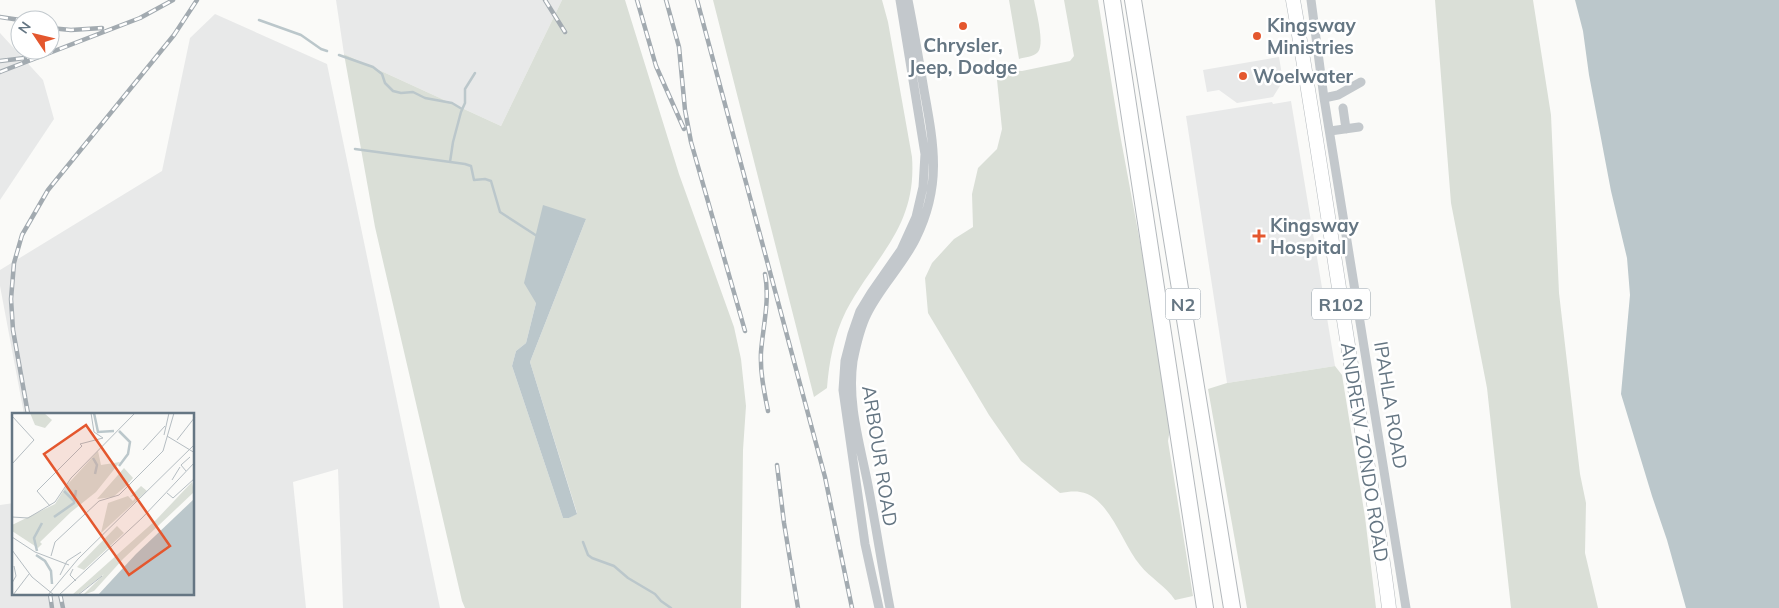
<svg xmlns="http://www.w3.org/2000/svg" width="1779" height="608" font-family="Mulish,sans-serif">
<rect width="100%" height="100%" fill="#fafaf8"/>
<path fill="#e8e9e9" d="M336,0H562L501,126L344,54Z
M215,14L327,64L440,608H343L338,469L293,482L306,608H0V505L14,503V594H194V414H24L0,286V270L162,171L190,38Z
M0,33L43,80L54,119L0,200Z
M1279,57L1283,81L1273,97L1237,103L1219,90L1207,92L1203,70Z
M1291,101L1335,366L1227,383L1186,116L1272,102L1273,104Z"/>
<path fill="#dadfd7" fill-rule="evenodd" d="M562,0H625L679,174L734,327L741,359L746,406L743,450L741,608H465L462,601L375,227L344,54L501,126ZM586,219L530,362L577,513L569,518H563L512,366L516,351L526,343L536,303Z
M713,0H882L888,22L912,157C917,227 876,255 846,311C834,335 829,362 827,388L814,397Z
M1009,0H1034C1036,11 1045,43 1038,52C1033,57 1025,57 1019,59Z
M1064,0H1098L1119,129L1145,269L1170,429L1168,441L1193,596L1175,600C1166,586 1150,578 1140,565C1122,544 1109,496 1080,492C1074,491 1067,492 1060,493L1021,461L989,415L928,313L925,278L932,263L954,239L973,227L972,194L978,168L997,149L1002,129L996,70L1022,71L1070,61L1074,56Z
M1435,0H1533L1551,115L1559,293L1580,474L1586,503L1585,553L1598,608H1511L1487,388L1451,203Z
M1335,366L1342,375L1365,517L1376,608H1247L1208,389L1227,383Z"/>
<path fill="#bbc7cb" d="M1575,0H1779V608H1686L1667,540L1652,496L1621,394L1630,295L1627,258L1611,191L1589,75L1583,31Z
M543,205L586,219L530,362L577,514L569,518H563L512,366L516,351L526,343L536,303L524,283Z"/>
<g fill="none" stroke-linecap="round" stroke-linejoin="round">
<path stroke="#bbc7cb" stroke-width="2.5" d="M259,20L301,35L321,49L327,51
M339,55L373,67L382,74L385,83L393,91L401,93L413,92L425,98L452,103L462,109
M355,149L465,164L471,166L474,180L485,179L491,181L500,212L537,236
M450,162L453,142L461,112L465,103V89L475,73
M583,542L588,555L592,558L614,566L628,578L655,594L661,601L671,608"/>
<defs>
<path id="primary" d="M1293,0C1314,119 1331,239 1350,358C1363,441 1379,524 1389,608"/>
<path id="highway" d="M1112,0L1205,608
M1133,0L1232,608"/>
</defs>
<use href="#primary" stroke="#b5babe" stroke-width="15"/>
<use href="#highway" stroke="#b4b9bd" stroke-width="18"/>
<path stroke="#c3c8cc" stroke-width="9" d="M1311,0L1324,98L1406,608
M1324,98L1338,95L1361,82
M1343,108L1346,129
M1330,131L1359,127
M879,608L865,544L843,390L845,361L852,334L860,311L871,293L901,250L916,217L923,187L925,154L900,0
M890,608C882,567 876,526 868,485C860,444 847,403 853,361C856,346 860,328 867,314C880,287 903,265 916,238C942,185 934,145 924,90C919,60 914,30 908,0"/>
<use href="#primary" stroke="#fff" stroke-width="14"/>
<use href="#highway" stroke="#fff" stroke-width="16"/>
<defs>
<path id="rail" d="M545,0L565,32
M637,0L656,66L684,129
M666,0L679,47L685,110L691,142L745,331
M697,0L825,477L852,608
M0,17L20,20
M50,28L71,30L102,28
M0,61L25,58
M0,72L140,18L173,0
M765,274C770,300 763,326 761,352C760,372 764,391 768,411
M28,414L13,330L11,299L14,263L22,235L48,190L174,35L197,0
M777,465L784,523L798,608
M50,594L52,608
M60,594L63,608"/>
</defs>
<use href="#rail" stroke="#a2aab0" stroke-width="4.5"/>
<use href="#rail" stroke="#fff" stroke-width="2.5" stroke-dasharray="8" stroke-linecap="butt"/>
</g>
<g fill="#e4572e" stroke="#fff" stroke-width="2">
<circle cx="963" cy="26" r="5"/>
<circle cx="1257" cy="36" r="5"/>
<circle cx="1243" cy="76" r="5"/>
<path d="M1256.5 228.5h5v5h5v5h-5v5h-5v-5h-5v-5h5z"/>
</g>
<g text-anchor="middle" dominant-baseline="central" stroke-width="5" stroke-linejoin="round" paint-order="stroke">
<g fill="#fff" stroke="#939fa8" stroke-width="1">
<rect x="1165.5" y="288.5" width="35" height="31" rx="4"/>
<rect x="1312" y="288.5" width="58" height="31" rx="4"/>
</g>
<g font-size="18" font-weight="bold" fill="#657683">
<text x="1183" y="304">N2</text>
<text x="1341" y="304">R102</text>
</g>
<g font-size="19" font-weight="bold" fill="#657683" stroke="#fff" text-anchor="start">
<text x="1267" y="25">Kingsway<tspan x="1267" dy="22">Ministries</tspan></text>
<text x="963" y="45" text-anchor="middle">Chrysler,<tspan x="963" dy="22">Jeep, Dodge</tspan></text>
<text x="1253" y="76">Woelwater</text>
<text x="1270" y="225">Kingsway<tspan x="1270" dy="22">Hospital</tspan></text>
</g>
<g font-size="19" fill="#657683" stroke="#fff">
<text transform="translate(1391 405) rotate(81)">IPAHLA ROAD</text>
<text transform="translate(1365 452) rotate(81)">ANDREW ZONDO ROAD</text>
<text transform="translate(880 456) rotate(81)">ARBOUR ROAD</text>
</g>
</g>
<g transform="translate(12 413)">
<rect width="182" height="182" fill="#fafaf8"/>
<path d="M18,0H32L40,7L33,15L23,12ZM86,38L89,52L108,49L84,79L59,99L28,129L30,131L26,135L0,118V112L43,91L55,72ZM112,55L121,65L114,73L101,84L85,86ZM180,69L182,79L111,146L82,178L71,182L92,161L65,182H60L144,107ZM129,73L135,78L89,120L96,90L116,83L121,88L125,82L118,84ZM105,113L112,120L72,157L65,154Z" fill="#dadfd7"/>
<path d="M182,86V182H86L124,141Z" fill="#bbc7cb"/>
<path fill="none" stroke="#bbc7cb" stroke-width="2.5" d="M82,0L86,19L102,18M107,18L118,29L116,41L107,53M81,45L85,52L83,61M52,78L63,89M42,104L62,90L64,77M25,138L22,125L30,110M24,142L33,148L39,158L40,171"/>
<path fill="none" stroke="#b5bdc2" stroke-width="1" d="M79,0L82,19L91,25M0,3L22,27L0,51M152,22L157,0M155,23L183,40M165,27L183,4M131,37L153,13M174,58L169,52L178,44M160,67L168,54M155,80L161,85L183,65M38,93L25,78L70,33L68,31L91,25M0,104L16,105L43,89L59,65L123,0M0,124L23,139L57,152M0,137L20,164L42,182M39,143L43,129L87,88L107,82L151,38L162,0M61,156L58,162L64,168M48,162L55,148L69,139M0,170L4,163L2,153M1,182L17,161M36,182L66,146L183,31M47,182L130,105L183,49M66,182L90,163"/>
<path fill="#e4572e" fill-opacity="0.15" stroke="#e4572e" stroke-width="2.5" d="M74,12L158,133L117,162L32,41Z"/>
<rect width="182" height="182" fill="none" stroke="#657683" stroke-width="2.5"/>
</g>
<g transform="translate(35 35) rotate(305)"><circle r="24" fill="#ffffff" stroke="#c1c8cd"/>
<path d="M0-4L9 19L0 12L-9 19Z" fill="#e4572e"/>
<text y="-8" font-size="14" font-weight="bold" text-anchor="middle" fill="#657683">N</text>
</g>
</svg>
